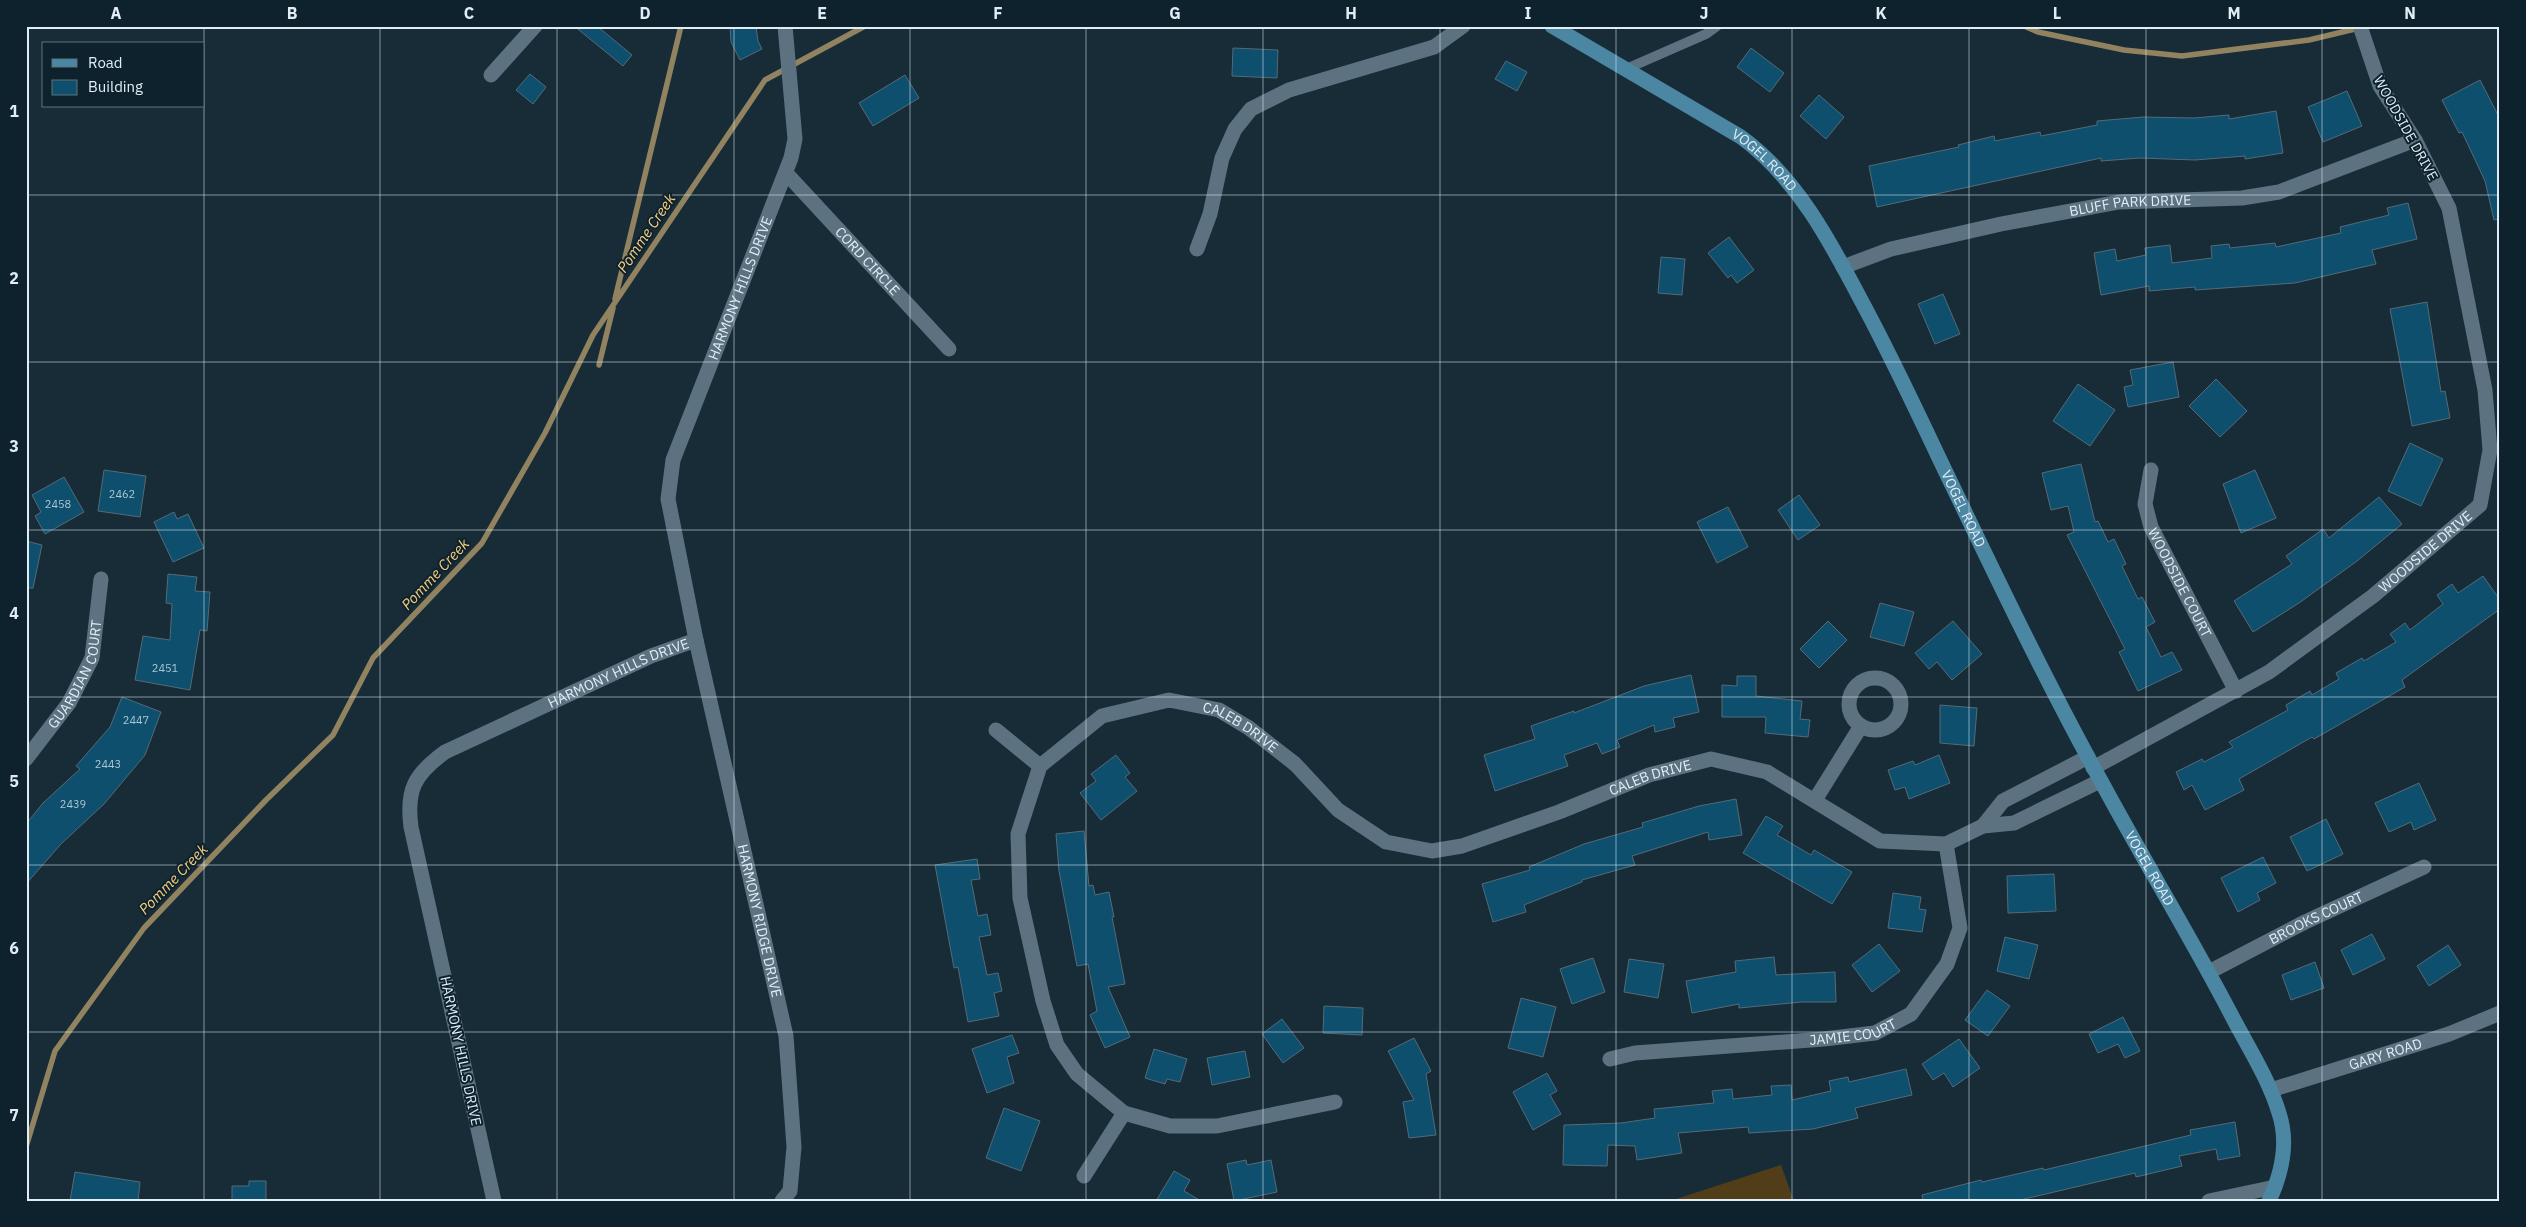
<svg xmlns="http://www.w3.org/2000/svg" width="2526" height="1227" font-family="'IBM Plex Sans',sans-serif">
<rect width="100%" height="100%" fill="#172c37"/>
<path fill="#513e18" d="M1781,1165L1794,1201H1670Z"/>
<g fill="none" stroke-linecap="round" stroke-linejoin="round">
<path stroke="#928360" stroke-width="5.5" d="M2024,26L2038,32L2124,50L2182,56L2309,40L2359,28
M615,299L681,26
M599,365L613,308
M26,1147L55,1051L144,928L266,800L333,735L373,658L482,543L545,433L593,335L765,80L865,26"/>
</g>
<path fill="#0e4f6d" stroke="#546a78" d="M574,26H597L632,55L623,66Z
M730,26H756L758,41L762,49L740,60L731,42Z
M1233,48L1278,50L1277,78L1232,76Z
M1751,48L1784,73L1770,92L1737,67Z
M1506,61L1527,72L1517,91L1495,79Z
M530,74L546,87L533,104L516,90Z
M905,75L919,98L873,126L859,103Z
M2480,80L2500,119V219L2494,220L2485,181L2462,132L2459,133L2442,100Z
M2347,91L2362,126L2323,142L2308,107Z
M1819,95L1844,117L1826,139L1800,116Z
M2276,111L2283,153L2245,159V156L2195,160L2140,158L2101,161V158L1877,207L1869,166L1959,147L1958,145L1994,136L1995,141L2040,132L2041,136L2097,125V121L2143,117L2194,118L2229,115V119Z
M2408,203L2417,239L2372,250L2376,264L2295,283L2195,290V287L2149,291V286L2101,295L2094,253L2115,249L2117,261L2146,255L2145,248L2170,245L2172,263L2212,258L2211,246L2229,244L2230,248L2275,243L2276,247L2341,233L2340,227L2389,215L2387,208Z
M1729,237L1754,270L1737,283L1731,275L1728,278L1708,253Z
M1661,257L1685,259L1682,295L1658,293Z
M1943,294L1960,334L1935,344L1918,304Z
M2427,302L2441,392L2445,391L2450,418L2412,426L2390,309Z
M2173,362L2179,397L2128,407L2124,387L2133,385L2130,370Z
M2216,379L2247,411L2220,437L2189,406Z
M2078,384L2115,410L2090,446L2053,421Z
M2410,443L2443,459L2421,506L2388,491Z
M2081,464L2095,522L2098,521L2108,542L2114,539L2126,564L2122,566L2138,599L2142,597L2155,622L2146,627L2161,657L2172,652L2182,670L2138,691L2119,652L2125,649L2067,535L2074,532L2068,506L2051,510L2042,473Z
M104,470L146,476L140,517L98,511Z
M2255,470L2276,518L2241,533L2223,484Z
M64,477L84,512L45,534L35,516L41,512L32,495Z
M1799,495L1820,525L1798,540L1778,510Z
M2379,497L2402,524L2357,561L2299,603L2253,632L2234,601L2292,564L2286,556L2323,529L2329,538Z
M1728,507L1748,547L1717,563L1697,522Z
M174,512L177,519L188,514L204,548L173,562L154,522Z
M26,541L42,545L33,588H26Z
M168,574L197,577L195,591L210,592L207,631L200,630L190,690L135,680L143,636L170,640L172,604L166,603Z
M2483,576L2500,600V609L2402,680L2405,687L2314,739L2312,737L2239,779L2244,790L2205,810L2192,785L2184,790L2176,772L2202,759L2204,762L2233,747L2229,742L2288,710L2286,705L2310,691L2312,695L2339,679L2336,673L2362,658L2364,661L2396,642L2390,634L2405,623L2410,630L2443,604L2437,595L2452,584L2458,593Z
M1880,603L1914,612L1904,646L1870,637Z
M1828,621L1847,640L1819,668L1800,649Z
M1953,621L1982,654L1952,680L1937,662L1929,669L1915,653Z
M1691,675L1699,712L1673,718L1675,727L1655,732L1654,725L1617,740L1620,747L1602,754L1597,743L1564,755L1568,766L1495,791L1484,755L1535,739L1531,726L1574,711V713L1644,686Z
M1737,676H1756V696L1802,701L1800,719L1810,720L1808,737L1765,733L1766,717H1722V685L1737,686Z
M122,697L161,712L145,755L104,804L61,844L26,884V824L43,803L80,769L76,766L110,727Z
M1940,705L1977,708L1974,746L1940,743Z
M1116,755L1130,773L1125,777L1137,791L1101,820L1080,793L1096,781L1091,774Z
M1939,755L1950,783L1909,799L1905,787L1895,790L1888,770L1913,761L1915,765Z
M2419,783L2436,820L2414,830L2411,822L2389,832L2375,803Z
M1736,799L1742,835L1709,840L1708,832L1632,856L1635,865L1582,880V882L1524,905L1526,912L1493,922L1482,884L1530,870L1529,867L1584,844L1643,827L1642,823L1699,806Z
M1766,816L1783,826L1777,835L1811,855L1814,850L1852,872L1832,904L1743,853Z
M2326,819L2343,854L2307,871L2290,837Z
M1084,831L1089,886L1093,885L1095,895L1109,892L1114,917H1112L1125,984L1108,987L1130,1037L1105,1048L1090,1015L1097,1011L1088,964L1077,966L1059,871L1056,834Z
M2263,857L2276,883L2257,893L2260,900L2238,912L2221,878Z
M977,859L980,879L971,880L978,916L987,914L991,935L979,937L987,975L998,973L1002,991L994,993L999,1016L968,1022L958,967L954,968L935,865Z
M2054,874L2056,911L2008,913L2007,876Z
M1893,893L1921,897L1919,909L1926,910L1922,932L1888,928Z
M2372,934L2385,959L2353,975L2341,950Z
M2005,937L2038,945L2029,979L1997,971Z
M1879,944L1900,971L1872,992L1852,965Z
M2448,945L2461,965L2429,986L2417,966Z
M1774,957L1776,975L1835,972L1836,1002H1802L1739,1008V1004L1692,1013L1686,981L1736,972L1735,961Z
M1593,958L1605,992L1572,1004L1560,969Z
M1629,959L1664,964L1658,998L1624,992Z
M2315,962L2324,988L2291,1000L2282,975Z
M1987,990L2010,1006L1988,1036L1965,1020Z
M1521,998L1556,1007L1543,1057L1508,1048Z
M1324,1006L1363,1008L1362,1035L1323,1033Z
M2123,1017L2140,1051L2125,1058L2118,1044L2098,1053L2089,1034Z
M1282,1019L1304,1048L1283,1063L1262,1034Z
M1012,1035L1019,1053L1007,1057L1014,1083L987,1093L972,1049Z
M1414,1038L1431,1071L1426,1074L1436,1135L1409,1138L1403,1102L1414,1100L1388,1051Z
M1959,1039L1980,1068L1953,1087L1944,1073L1933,1080L1922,1064Z
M1154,1049L1187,1059L1180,1082L1167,1079L1165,1084L1145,1078Z
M1245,1051L1250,1077L1212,1085L1207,1058Z
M1906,1069L1912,1095L1855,1108L1858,1118L1813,1129L1749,1133L1748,1127L1678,1133L1682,1153L1637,1160L1635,1146L1608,1145L1607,1166L1563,1165L1564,1125L1621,1123L1655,1118L1654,1109L1714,1103L1712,1091L1732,1089L1733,1099L1772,1095L1771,1086L1791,1085L1792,1100L1831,1091L1829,1081L1848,1077L1849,1082Z
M1547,1073L1557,1091L1550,1095L1561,1114L1533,1130L1513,1092Z
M1004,1108L1040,1121L1021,1171L986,1158Z
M2235,1122L2240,1156L2218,1160L2216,1149L2179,1156L2182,1166L2136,1177L2135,1173L2016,1201H1923L1922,1195L1981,1180L1982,1182L2043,1168L2044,1170L2191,1135L2190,1130Z
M1246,1160L1247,1165L1271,1160L1277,1192L1234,1201L1227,1164Z
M1174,1171L1190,1180L1184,1191L1201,1201H1156Z
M75,1172L140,1182L138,1201H70Z
M249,1181H266V1201H232V1186H249Z"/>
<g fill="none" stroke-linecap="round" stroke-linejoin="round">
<path stroke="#5c7280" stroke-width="10" d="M1626,69L1706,34L1717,26"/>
<g stroke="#5c7280" stroke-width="15">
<path d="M491,75L535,26"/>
<path id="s1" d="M786,173L949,349"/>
<path d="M1197,249L1210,214L1222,158L1235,129L1251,109L1289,90L1434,47L1463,26"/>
<path id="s2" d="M1843,267L1891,249L2001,224L2119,202L2242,198L2279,192L2415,140"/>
<path id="s3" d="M2151,470L2145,504L2151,527L2236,691"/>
<path id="s4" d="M696,640L786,1036L794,1147L790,1191L782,1201"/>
<circle cx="1875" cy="704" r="26"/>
<path d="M996,730L1040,766"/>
<path id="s5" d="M26,759L69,703L92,658L101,579"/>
<path id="s6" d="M2093,768L2269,672L2373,596L2480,505L2490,450L2485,390L2449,208L2415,140L2380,86L2360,26"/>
<path d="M1815,800L1861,726"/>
<path d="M1983,826L2003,801L2088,757"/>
<path id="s7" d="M2209,972L2305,922L2424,867"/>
<path id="s8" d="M1610,1059L1635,1053L1824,1039L1875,1033L1911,1014L1947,964L1960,928L1946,844"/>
<path id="s9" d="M2271,1090L2449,1034L2500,1013"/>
<path id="s10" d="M1335,1102L1217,1126H1170L1124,1113L1077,1074L1057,1045L1043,1001L1020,898L1018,834L1040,766L1102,716L1169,700L1219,710L1249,728L1295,764L1338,810L1386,842L1432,851L1462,846L1559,812L1649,775L1711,759L1767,772L1880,841L1946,844L1983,826L2014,823L2100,781"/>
<path d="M1084,1176L1124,1113"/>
<path id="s11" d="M494,1201L411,827C406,789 415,774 445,752L651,656L696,640L668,499L673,460L791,158L795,139L785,26"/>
<path d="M2209,1201L2275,1187"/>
</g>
<path stroke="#4b86a2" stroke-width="15" id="s12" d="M1552,26L1741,137C1797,178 1830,241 1862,302C1890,354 1915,407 1940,460C1992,568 2043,676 2101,781C2144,861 2192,939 2234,1020C2250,1050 2269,1080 2279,1113C2289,1143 2282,1173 2269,1201"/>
</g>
<path fill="none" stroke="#e0edf5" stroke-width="1" stroke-opacity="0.55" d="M204,26V1201M380,26V1201M557,26V1201M734,26V1201M910,26V1201M1086,26V1201M1263,26V1201M1440,26V1201M1616,26V1201M1792,26V1201M1969,26V1201M2146,26V1201M2322,26V1201M26,195H2500M26,362H2500M26,530H2500M26,697H2500M26,865H2500M26,1032H2500"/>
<g text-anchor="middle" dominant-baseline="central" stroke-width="4" stroke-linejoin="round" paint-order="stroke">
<g font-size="11" fill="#acc6d3">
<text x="122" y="494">2462</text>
<text x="58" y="504">2458</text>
<text x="165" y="668">2451</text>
<text x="136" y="720">2447</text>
<text x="108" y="764">2443</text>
<text x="73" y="804">2439</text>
</g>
<g font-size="14" fill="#e0edf5" stroke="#0d222d">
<text transform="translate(2406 128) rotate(61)">WOODSIDE DRIVE</text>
<text stroke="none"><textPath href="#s12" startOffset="252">VOGEL ROAD</textPath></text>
<text stroke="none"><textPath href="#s2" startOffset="295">BLUFF PARK DRIVE</textPath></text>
<text stroke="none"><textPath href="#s1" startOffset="120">CORD CIRCLE</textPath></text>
<text stroke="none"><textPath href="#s11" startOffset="1114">HARMONY HILLS DRIVE</textPath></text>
<text stroke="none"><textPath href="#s12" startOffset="656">VOGEL ROAD</textPath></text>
<text stroke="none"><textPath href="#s6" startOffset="398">WOODSIDE DRIVE</textPath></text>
<text stroke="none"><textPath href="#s3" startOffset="121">WOODSIDE COURT</textPath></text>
<text stroke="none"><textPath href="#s5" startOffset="100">GUARDIAN COURT</textPath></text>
<text stroke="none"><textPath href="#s11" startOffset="662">HARMONY HILLS DRIVE</textPath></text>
<text stroke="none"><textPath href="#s10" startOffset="825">CALEB DRIVE</textPath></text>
<text stroke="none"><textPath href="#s10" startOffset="1290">CALEB DRIVE</textPath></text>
<text stroke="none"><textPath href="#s12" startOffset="1061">VOGEL ROAD</textPath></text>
<text stroke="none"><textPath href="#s7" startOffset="120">BROOKS COURT</textPath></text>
<text stroke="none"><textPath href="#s4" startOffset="288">HARMONY RIDGE DRIVE</textPath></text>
<text stroke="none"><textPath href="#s8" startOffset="245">JAMIE COURT</textPath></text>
<text transform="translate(461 1051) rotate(78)">HARMONY HILLS DRIVE</text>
<text stroke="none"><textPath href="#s9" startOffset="120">GARY ROAD</textPath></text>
</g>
<g font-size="15" font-style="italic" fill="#f8cc7e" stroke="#0d222d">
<text transform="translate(646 233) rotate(-56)">Pomme Creek</text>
<text transform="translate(435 574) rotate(-47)">Pomme Creek</text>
<text transform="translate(173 879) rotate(-46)">Pomme Creek</text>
</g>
</g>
<rect width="2526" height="1227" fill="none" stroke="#0d222d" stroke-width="55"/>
<rect x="42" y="42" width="162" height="65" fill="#0d222d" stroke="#61737d"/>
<rect x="52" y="59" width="25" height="8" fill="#4b86a2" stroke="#61737d"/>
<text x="88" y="68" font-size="15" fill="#e0edf5">Road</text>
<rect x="52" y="80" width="25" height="15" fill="#0e4f6d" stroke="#61737d"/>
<text x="88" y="92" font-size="15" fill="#e0edf5">Building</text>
<rect x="28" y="28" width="2470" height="1172" fill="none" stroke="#e0edf5" stroke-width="2"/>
<g font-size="16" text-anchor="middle" font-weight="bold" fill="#e0edf5">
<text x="116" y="19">A</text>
<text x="292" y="19">B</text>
<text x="469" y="19">C</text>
<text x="645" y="19">D</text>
<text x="822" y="19">E</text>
<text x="998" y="19">F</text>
<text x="1175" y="19">G</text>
<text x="1351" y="19">H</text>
<text x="1528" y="19">I</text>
<text x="1704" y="19">J</text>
<text x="1881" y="19">K</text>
<text x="2057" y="19">L</text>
<text x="2234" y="19">M</text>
<text x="2410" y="19">N</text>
<text x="14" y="117">1</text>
<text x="14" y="284">2</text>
<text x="14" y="452">3</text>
<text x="14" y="619">4</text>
<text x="14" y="787">5</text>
<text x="14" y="954">6</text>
<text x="14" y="1121">7</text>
</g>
</svg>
